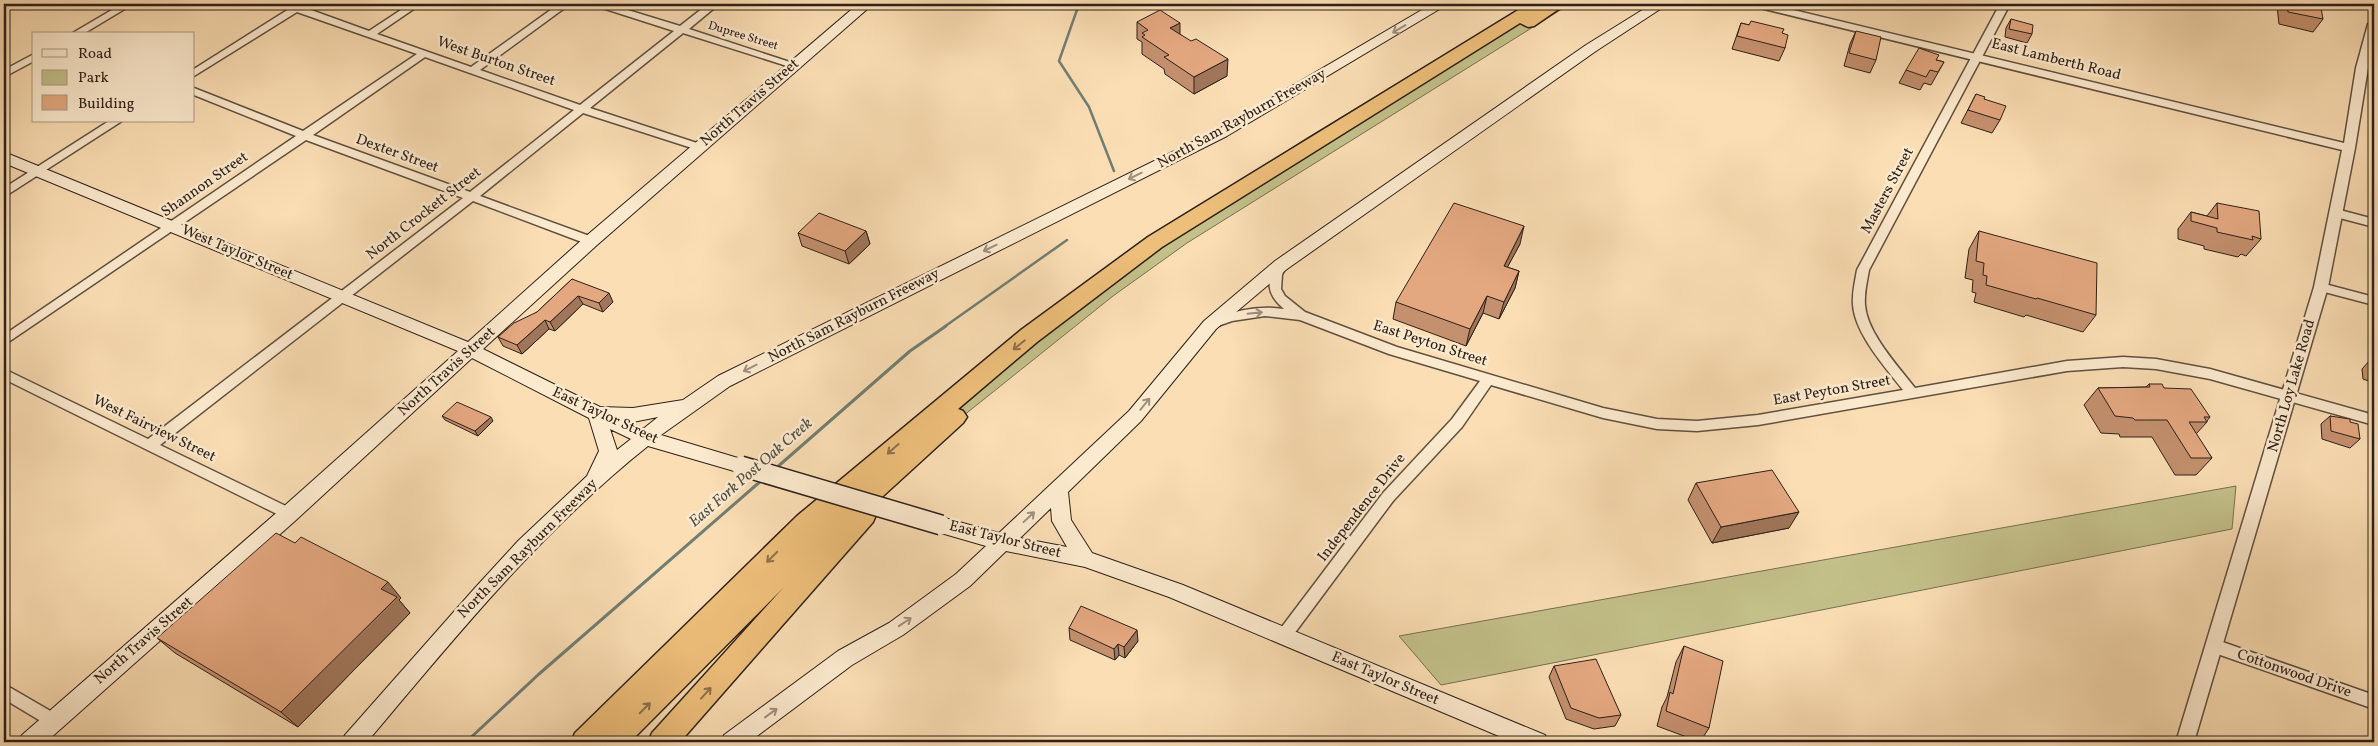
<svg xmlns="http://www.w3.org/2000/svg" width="2378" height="746" font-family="Vollkorn,serif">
<rect width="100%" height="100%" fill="#fbdeb4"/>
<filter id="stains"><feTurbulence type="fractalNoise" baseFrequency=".004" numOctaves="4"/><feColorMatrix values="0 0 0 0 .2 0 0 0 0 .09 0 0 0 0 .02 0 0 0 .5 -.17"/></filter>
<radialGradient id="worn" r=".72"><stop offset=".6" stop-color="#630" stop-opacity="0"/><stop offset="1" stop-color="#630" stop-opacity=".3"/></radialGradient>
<path fill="#c3c08a" stroke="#787052" d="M1528,4H1570L1187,243L1113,296L963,416L725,596L1146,242L1307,138Z
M2236,486L2232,529L1441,685L1399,636Z"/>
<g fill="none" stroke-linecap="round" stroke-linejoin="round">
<path stroke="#717e74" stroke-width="2.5" d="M1079,4L1059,61L1089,107L1114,171
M944,327L1067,240"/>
<path stroke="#717e74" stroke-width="3" d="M775,469L910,351L946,326
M466,742L539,674L762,480"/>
<defs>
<path id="minor" d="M122,4H133L83,34H71Z
M279,4L300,6L369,31L410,4H421L377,34L471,67L559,4H570L480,70L580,105L674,31L596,6L594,4H608L680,26L708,4H719L689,29L799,65L794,68L790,67L683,33L590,108L703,145V149H695L583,113L480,196L595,238L597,241L595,244H587L473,201L160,445L294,510L296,514L294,518L289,520L4,379V369L148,439L463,198L306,140L4,345V335L296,136L194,95V88L303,131L417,54L297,12L194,76V69L289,9ZM425,57L574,110L470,192L313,135Z
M2000,4H2010L1869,270C1867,282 1864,293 1865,305C1867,333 1898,366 1915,388L2067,361L2123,357L2156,359L2210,369L2374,415V425L2210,379L2156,369L2123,367L2067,371L1758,425L1697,431L1657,429L1603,418L1491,385L1462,427L1393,501L1288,642L1283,644L1278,642L1276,637L1278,632L1383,493L1452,419L1480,381L1389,354L1300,320L1265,316L1232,321L1215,327L1211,326L1209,323L1211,320C1233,311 1259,305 1284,309C1267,295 1266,282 1276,263L1280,262L1286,266L1282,275L1281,289L1285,296L1305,312L1397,347L1603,408L1657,419L1697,421L1758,415L1903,390C1886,368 1855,334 1853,305C1852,293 1855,282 1857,270Z
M34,54V61L4,77V70Z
M109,121H122L4,197V188Z
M2336,209L2374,219V227L2332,216L2330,213Z
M2321,283L2374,297V305L2317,290L2315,287Z
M2214,639L2374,695V709L2209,651L2207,646L2209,641Z
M4,684L59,716L62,721L59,726L54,728L49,726L4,699Z"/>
<path id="tertiary" d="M1750,4H1769L2344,143L2356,68L2368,24L2374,21V45L2368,68L2355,148L2328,287L2194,742H2176L2314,287L2342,150L1756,7Z"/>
<path id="secondary" d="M858,4H873L597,245L483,349L600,407L633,408L683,400L718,376L1217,130L1432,4H1448L1227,136L730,386L661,435L748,461L750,466L748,471L741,473L648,446C541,531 454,639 367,742H342L345,735L474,589L518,541L587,476L599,451L589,418L472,358L296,520L46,742H19L22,735L282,508L458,351L4,163V152L468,342L585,237ZM658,417L643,429L629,422H633ZM610,429L631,439L617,450Z
M1652,4H1668L1596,51L1287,269L1216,329L1141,421L1068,492L1071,520L1092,553L1183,585L1545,735L1548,742H1513L1169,597L1085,567L1006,551L970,586L903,635L852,665L749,742H721L724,735L838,651L889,623L956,574L986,546L934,531L931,525L934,519L941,517L999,533L1129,411L1204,321L1275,261L1586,45ZM1051,508L1052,521L1067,547L1020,538Z"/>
<path id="motorway" d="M1528,4H1566L1534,26L1528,27L1520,23L1162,247L1037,342L958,409L963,411L967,417L963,423L871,507L876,515L873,522L680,742H648L652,733L784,587L630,742H571L575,733L797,516L1021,330L1148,237Z"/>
</defs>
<use href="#minor" stroke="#605040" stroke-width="3"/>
<use href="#tertiary" stroke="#605040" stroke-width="3"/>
<use href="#secondary" stroke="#2d2019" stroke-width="2"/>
<use href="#motorway" stroke="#2d2019" stroke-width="3"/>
<use href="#minor" fill="#fceace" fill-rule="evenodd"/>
<use href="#tertiary" fill="#fceace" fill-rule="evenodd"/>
<use href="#secondary" fill="#fceace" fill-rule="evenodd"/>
<use href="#motorway" fill="#eebf7a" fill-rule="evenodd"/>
<defs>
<path id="secondary-bridge" d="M741,466L941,525"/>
</defs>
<use href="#secondary-bridge" stroke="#2d2019" stroke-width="22" stroke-linecap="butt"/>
<use href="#secondary-bridge" stroke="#fceace" stroke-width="19"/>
</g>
<path fill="#c4906e" stroke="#2d2019" d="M2278,4H2306V5L2323,19L2313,32L2279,24L2277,6Z
M2011,19L2032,34L2027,43L2005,37L2006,28Z
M1137,22L1180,34L1227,76L1194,94L1165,74L1164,69L1142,54V42L1137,39Z
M1741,23L1782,33L1785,48L1779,61L1732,49Z
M1856,31L1876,60L1870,73L1844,66L1850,44Z
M1937,60L1944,62L1931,85L1924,83L1920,90L1899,83L1906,70Z
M1976,94L1984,99L2000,120L1992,133L1961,123Z
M2217,203L2261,239L2246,256L2241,254L2238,257L2204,249V246L2178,239V229L2191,212L2207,216Z
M866,231L870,244L849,264L802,246L798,233Z
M1979,231L2096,315L2083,332L2026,315L2024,317L1974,302L1976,293L1972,292L1973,280L1965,278L1969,249Z
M1520,244L1507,267L1519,271L1515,288L1499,319L1483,313L1466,346L1393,319L1396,302Z
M572,279L613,302L603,312L583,304L555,331L549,329L522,354L503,346L498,337L537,312Z
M2370,360L2374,361V383L2363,379L2362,369Z
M2149,384L2164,388L2210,417L2207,421V422L2196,434L2212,458L2196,475H2175L2152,437H2120L2119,434L2101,433L2084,405L2098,388L2146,387Z
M442,416L493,421L478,436L445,420Z
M2330,416L2350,422L2360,439L2350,448L2322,439L2321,424Z
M1696,483L1789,528L1712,543L1688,500Z
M401,598L399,600L410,613L298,727L175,653L157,638Z
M1069,628L1138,641L1125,658L1119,655L1115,660L1070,640Z
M1684,646L1709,728L1700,742L1657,726L1662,707L1667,697L1676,662Z
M1554,666L1621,715L1615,726L1594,729L1566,719L1549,677Z"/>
<path fill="#a0765a" stroke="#2d2019" d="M1180,23V40L1170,28Z
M1228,59L1227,76L1194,94V77Z
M1524,226L1520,244L1499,283L1504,266Z
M866,231L870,244L849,264L845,251Z
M1519,271L1515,288L1499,319L1504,302Z
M609,293L613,302L603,312L599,303Z
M578,296L583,304L555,331L550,322Z
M1487,296L1483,313L1466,346L1470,329Z
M545,320L549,329L522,354L517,345Z
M491,417L493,421L478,436L475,431Z
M1799,512L1789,528L1712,543L1721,527Z
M388,582L401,598L399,600L410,613L298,727L281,712L381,589Z
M1137,630L1138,641L1125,658L1124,647Z
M1118,644L1119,655L1115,660L1114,649Z"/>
<path fill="#e4a880" stroke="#2d2019" d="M2287,4H2306V5L2321,8L2323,19L2288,12Z
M1160,10L1180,23L1170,28L1191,41L1196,39L1228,59L1194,77L1164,57L1169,55L1142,37L1145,35L1142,33L1148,30L1137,22Z
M2011,19L2033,25L2032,34L2009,29Z
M1751,21L1784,29L1782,33L1788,35L1785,48L1737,36L1741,23L1749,25Z
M1856,31L1881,37L1876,60L1849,53Z
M1919,48L1939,55L1936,60L1944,62L1938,72L1930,70L1926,77L1906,70Z
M1976,94L1985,97L1984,99L2006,106L2000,120L1968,110Z
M1454,203L1524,226L1504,266L1519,271L1504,302L1487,296L1470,329L1396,302Z
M2217,203L2259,211L2261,239L2252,236L2253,240L2217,232V228L2191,221V212L2218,219Z
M819,213L866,231L845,251L798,233Z
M1979,231L2097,263L2096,315L2037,298L2036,299L1986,285L1987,276L1983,275L1984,263L1976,261Z
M572,279L609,293L599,303L578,296L550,322L545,320L517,345L498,337L514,323L537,312Z
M2370,360L2374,361V372L2372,371Z
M2149,384H2162L2164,388L2191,389L2210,417H2204L2207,422H2189L2212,458H2191L2167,420H2135L2133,418L2115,416L2098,388L2150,387Z
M457,402L491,417L475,431L442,416Z
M2330,416L2350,419V422L2358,424L2360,439L2331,431Z
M1772,470L1799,512L1721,527L1696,483Z
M276,533L295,543L301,537L388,582L381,589L397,597L281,712L157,638Z
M1081,606L1137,630L1124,647L1118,644L1114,649L1069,628Z
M1684,646L1723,661L1709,728L1666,711L1670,692L1673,694Z
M1596,659L1621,715L1599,718L1571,708L1554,666Z"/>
<defs><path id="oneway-shaft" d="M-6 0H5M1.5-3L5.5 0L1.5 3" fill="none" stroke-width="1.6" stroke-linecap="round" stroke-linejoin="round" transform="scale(1.25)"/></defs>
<g stroke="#9f8f7d">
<use href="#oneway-shaft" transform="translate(1399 29) rotate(149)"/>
<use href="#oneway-shaft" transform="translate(1135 176) rotate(154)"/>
<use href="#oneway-shaft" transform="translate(990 248) rotate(154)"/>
<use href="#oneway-shaft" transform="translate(1255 313) rotate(-6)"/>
<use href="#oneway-shaft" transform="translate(750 368) rotate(153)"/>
<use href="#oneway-shaft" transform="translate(1145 404) rotate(-51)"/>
<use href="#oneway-shaft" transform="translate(1029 517) rotate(-43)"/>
<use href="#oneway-shaft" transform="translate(905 622) rotate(-34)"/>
<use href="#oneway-shaft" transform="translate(771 713) rotate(-36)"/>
</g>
<g stroke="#8e704a">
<use href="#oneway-shaft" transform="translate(1019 345) rotate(141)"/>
<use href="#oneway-shaft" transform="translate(893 449) rotate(139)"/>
<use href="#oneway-shaft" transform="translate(772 557) rotate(135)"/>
<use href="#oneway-shaft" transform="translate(706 693) rotate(-48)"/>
<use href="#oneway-shaft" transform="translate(645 708) rotate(-45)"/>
</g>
<g text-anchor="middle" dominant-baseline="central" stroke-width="5" stroke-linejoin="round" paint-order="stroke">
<g font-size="12" fill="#2d2019" stroke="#fceace">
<text transform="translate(743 36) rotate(17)">Dupree Street</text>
</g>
<g font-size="15" fill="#2d2019" stroke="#fceace">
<text transform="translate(2056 60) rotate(14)">East Lamberth Road</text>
<text transform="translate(496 62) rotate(19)">West Burton Street</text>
<text transform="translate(750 103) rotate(-41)">North Travis Street</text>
<text transform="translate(1242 119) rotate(-29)">North Sam Rayburn Freeway</text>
<text transform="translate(397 154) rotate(20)">Dexter Street</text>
<text transform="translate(205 185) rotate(-35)">Shannon Street</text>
<text transform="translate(1888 191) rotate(-62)">Masters Street</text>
<text transform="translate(424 214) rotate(-38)">North Crockett Street</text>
<text transform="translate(237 253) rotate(23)">West Taylor Street</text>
<text transform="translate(854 316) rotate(-27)">North Sam Rayburn Freeway</text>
<text transform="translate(1430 344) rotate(18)">East Peyton Street</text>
<text transform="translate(447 372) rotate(-42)">North Travis Street</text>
<text transform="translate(2292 386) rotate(-74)">North Loy Lake Road</text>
<text transform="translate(1832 391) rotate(-10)">East Peyton Street</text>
<text transform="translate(605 416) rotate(25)">East Taylor Street</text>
<text transform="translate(154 429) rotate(26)">West Fairview Street</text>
<text transform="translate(1362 508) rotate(-52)">Independence Drive</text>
<text transform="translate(1005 540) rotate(14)">East Taylor Street</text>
<text transform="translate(528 549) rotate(-45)">North Sam Rayburn Freeway</text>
<text transform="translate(144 641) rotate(-41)">North Travis Street</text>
<text transform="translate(2294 674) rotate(19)">Cottonwood Drive</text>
<text transform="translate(1385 679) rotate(23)">East Taylor Street</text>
</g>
<g font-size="16" font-style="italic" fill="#4f4f46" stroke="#fceace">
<text transform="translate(751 473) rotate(-41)">East Fork Post Oak Creek</text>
</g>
</g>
<rect width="2378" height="746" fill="none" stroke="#fbdeb4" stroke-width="20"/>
<rect x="5" y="5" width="2368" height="736" fill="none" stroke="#2d2019" stroke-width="2.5"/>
<rect x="10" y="10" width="2358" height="726" fill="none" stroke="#2d2019"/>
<rect x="32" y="32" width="162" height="90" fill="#fceace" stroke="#a99986"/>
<rect x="42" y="49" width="25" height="8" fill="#fceace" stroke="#a99986"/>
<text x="78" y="58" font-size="15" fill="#2d2019">Road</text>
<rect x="42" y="70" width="25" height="15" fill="#c3c08a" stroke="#a99986"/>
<text x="78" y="82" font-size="15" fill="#2d2019">Park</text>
<rect x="42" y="95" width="25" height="15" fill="#e4a880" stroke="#a99986"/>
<text x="78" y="108" font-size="15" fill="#2d2019">Building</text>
<rect width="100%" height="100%" filter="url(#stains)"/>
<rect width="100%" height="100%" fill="url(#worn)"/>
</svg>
